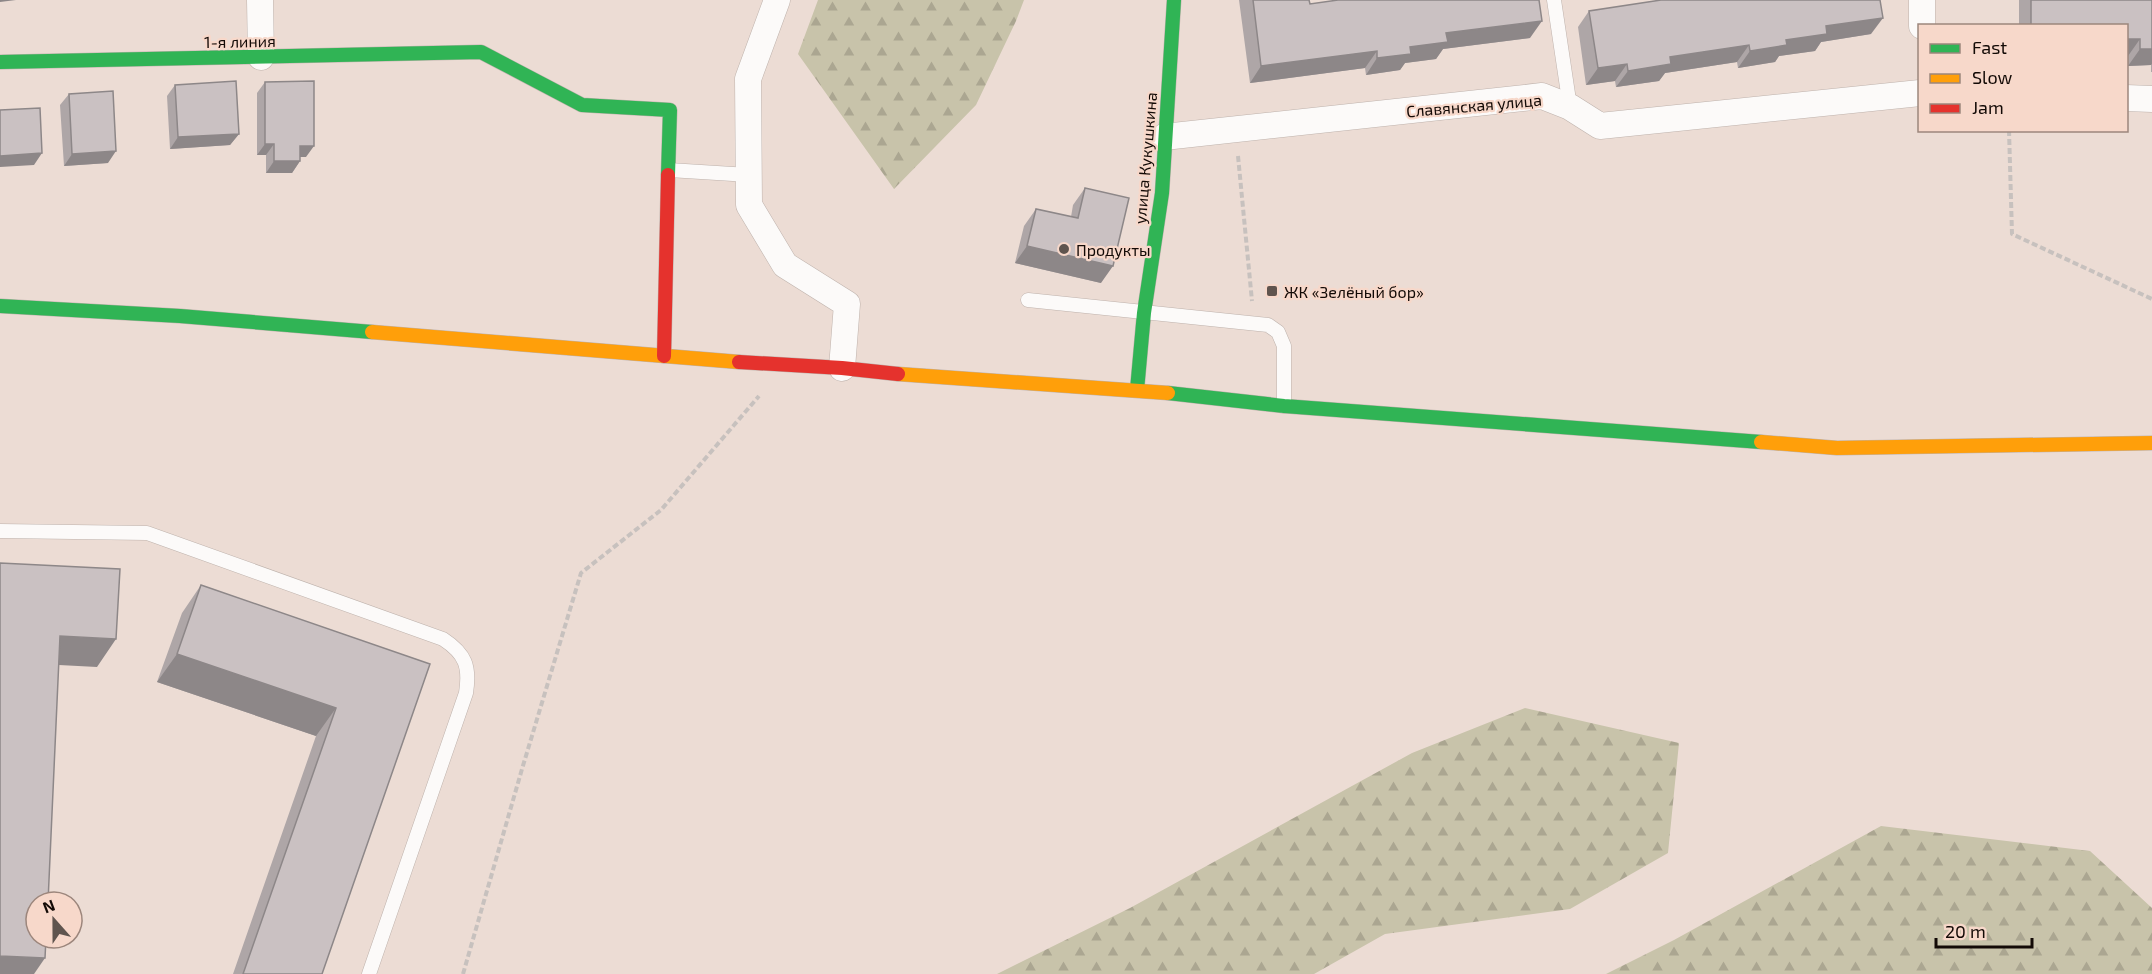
<svg xmlns="http://www.w3.org/2000/svg" width="2152" height="974" font-family="'Exo 2',sans-serif">
<defs>
<pattern id="forest-firs" width="22" height="20" patternUnits="userSpaceOnUse" patternTransform="scale(1.5)"><rect width="22" height="20" fill="#c8c3aa"/><path d="M5 1l3.5 6h-7zM16 11l3.5 6h-7z" fill="#aba691"/></pattern>
</defs>
<rect width="100%" height="100%" fill="#ecdcd4"/>
<path fill="url(#forest-firs)" d="M818,0H1024L1016,21L976,105L894,189L798,54Z
M1525,708L1679,743L1668,853L1570,909L1385,934L1314,974H997L1130,908L1412,753Z
M1881,826L2090,851L2152,908V974H1606L1674,940Z"/>
<g fill="none" stroke-linecap="round" stroke-linejoin="round">
<defs>
<path id="lane" d="M1554,0L1570,107
M669,170L749,175
M1028,300L1268,325L1278,332L1284,346V406
M0,531L147,533L443,639C466,654 470,667 466,693L369,974"/>
<path id="street" d="M260,0L261,57
M777,0L748,79L749,205L785,265L847,304L842,368
M1922,26V0
M2126,98L2152,99
M1164,137L1542,96L1570,107L1600,126L1920,93"/>
<path id="fast" d="M0,62L481,52L582,105L670,110L668,175
M0,306L180,316L372,332
M1137,390L1144,313L1162,193L1174,0
M1168,393L1284,406L1761,442"/>
<path id="slow" d="M372,332L739,362
M898,374L1168,393
M1761,442L1837,448L2152,443"/>
<path id="jam" d="M664,356L668,175
M739,362L842,368L898,374"/>
</defs>
<use href="#lane" stroke="#beb2ac" stroke-width="15"/>
<use href="#street" stroke="#beb2ac" stroke-width="27"/>
<use href="#fast" stroke="#beb2ac" stroke-width="15"/>
<use href="#slow" stroke="#beb2ac" stroke-width="15"/>
<use href="#jam" stroke="#beb2ac" stroke-width="15"/>
<path stroke="#c7c1be" stroke-width="4" stroke-dasharray="6 3" stroke-linecap="butt" d="M2009,130L2012,234L2152,299
M1238,156L1252,301
M463,974L522,769L581,573L661,510L759,396"/>
<use href="#lane" stroke="#fcfaf9" stroke-width="14"/>
<use href="#street" stroke="#fcfaf9" stroke-width="26"/>
<use href="#fast" stroke="#30b455" stroke-width="14"/>
<use href="#slow" stroke="#ff9f0a" stroke-width="14"/>
<use href="#jam" stroke="#e5322d" stroke-width="14"/>
</g>
<path fill="#aea6a7" d="M1239,0H1309L1310,4L1530,38L1443,49L1436,59L1405,63L1400,70L1366,75L1365,68L1250,83Z
M2019,0H2152V72H2151V65L2128,66L2127,26H2019Z
M1589,11L1871,34L1821,42L1815,51L1779,56L1775,62L1738,68L1737,62L1665,73L1659,81L1616,87L1615,81L1586,85L1578,27Z
M265,82L306,157H300V161L292,173H266V155H257V93Z
M175,85L239,134L230,145L170,149L167,96Z
M69,94L108,163L64,166L60,105Z
M1085,188L1101,283L1015,263L1024,226L1036,209L1071,217L1073,205Z
M201,585L430,664L322,974H233L316,736L157,682L182,613Z"/>
<path fill="#8d8788" d="M0,0H16L0,2Z
M1883,18L1871,34L1821,42L1815,51L1779,56L1775,62L1738,68L1750,51L1826,26Z
M1542,21L1530,38L1443,49L1436,59L1405,63L1400,70L1366,75L1377,58L1446,33Z
M2127,39H2140L2128,56H2127Z
M1749,45L1737,62L1665,73L1659,81L1616,87L1628,71L1670,57Z
M2140,49H2152V64L2151,65L2128,66Z
M1377,51L1365,68L1250,83L1261,66Z
M1627,64L1615,81L1586,85L1598,68Z
M239,134L230,145L170,149L178,137Z
M265,144H274L266,155H257Z
M300,146H314L306,157H292Z
M116,151L108,163L64,166L72,154Z
M42,153L34,165L0,167V156Z
M274,161H300L292,173H266Z
M1027,246L1113,266L1101,283L1015,263Z
M60,636L116,639L97,667L40,664Z
M177,654L336,708L316,736L157,682Z
M0,956L45,958L34,974H0Z"/>
<path fill="#cac1c2" stroke="#8d8788" stroke-width="1.5" d="M1253,0H1309L1310,4L1338,0H1539L1542,21L1446,33L1448,42L1410,47L1411,54L1377,58V51L1261,66Z
M1661,0H1880L1883,18L1826,26L1827,34L1786,40L1787,45L1750,51L1749,45L1670,57L1671,64L1628,71L1627,64L1598,68L1589,11Z
M2031,0H2152V49H2140V39H2127V26H2031Z
M236,81L239,134L178,137L175,85Z
M314,81V146H300V161H274V144H265V82Z
M113,91L116,151L72,154L69,94Z
M40,108L42,153L0,156V110Z
M1085,188L1129,198L1113,266L1027,246L1036,209L1078,218Z
M0,563L120,569L116,639L60,636L48,902H36V938H46L45,958L0,956Z
M201,585L430,664L322,974H243L336,708L177,654Z"/>
<g fill="#5f544e" stroke="#f7d8ca" stroke-width="2">
<circle cx="1064" cy="249" r="6"/>
<rect x="1266" y="285" width="12" height="12" rx="3"/>
</g>
<g text-anchor="middle" dominant-baseline="central" stroke-width="4.5" stroke-linejoin="round" paint-order="stroke">
<g font-size="16" fill="#130a06" stroke="#f7d8ca">
<text transform="translate(240 41) rotate(-1)">1-я линия</text>
<text transform="translate(1474 105) rotate(-5)">Славянская улица</text>
<text transform="translate(1145 158) rotate(-85)">улица Кукушкина</text>
</g>
<g font-size="16" fill="#130a06" stroke="#f7d8ca" text-anchor="start">
<text x="1076" y="249">Продукты</text>
<text x="1284" y="291">ЖК «Зелёный бор»</text>
</g>
</g>
<rect x="1918" y="24" width="210" height="108" fill="#f7d8ca" stroke="#9c867c" stroke-width="1.5"/>
<rect x="1930" y="44" width="30" height="9" fill="#30b455" stroke="#9c867c" stroke-width="1.5"/>
<text x="1972" y="54" font-size="18" fill="#130a06">Fast</text>
<rect x="1930" y="74" width="30" height="9" fill="#ff9f0a" stroke="#9c867c" stroke-width="1.5"/>
<text x="1972" y="84" font-size="18" fill="#130a06">Slow</text>
<rect x="1930" y="104" width="30" height="9" fill="#e5322d" stroke="#9c867c" stroke-width="1.5"/>
<text x="1972" y="114" font-size="18" fill="#130a06">Jam</text>
<g transform="translate(54 920) rotate(339)"><circle r="28" fill="#f7d8ca" stroke="#9c867c" stroke-width="1.5"/>
<path d="M0-4.5L10 22L0 15L-10 22Z" fill="#5f544e"/>
<text y="-9" font-size="16" font-weight="bold" text-anchor="middle" fill="#130a06">N</text>
</g>
<path d="M1936 938v9h96v-9" fill="none" stroke="#130a06" stroke-width="3"/>
<text x="1945" y="938" font-size="18" fill="#130a06" stroke="#f7d8ca" stroke-width="4.5" paint-order="stroke">20 m</text>
</svg>
